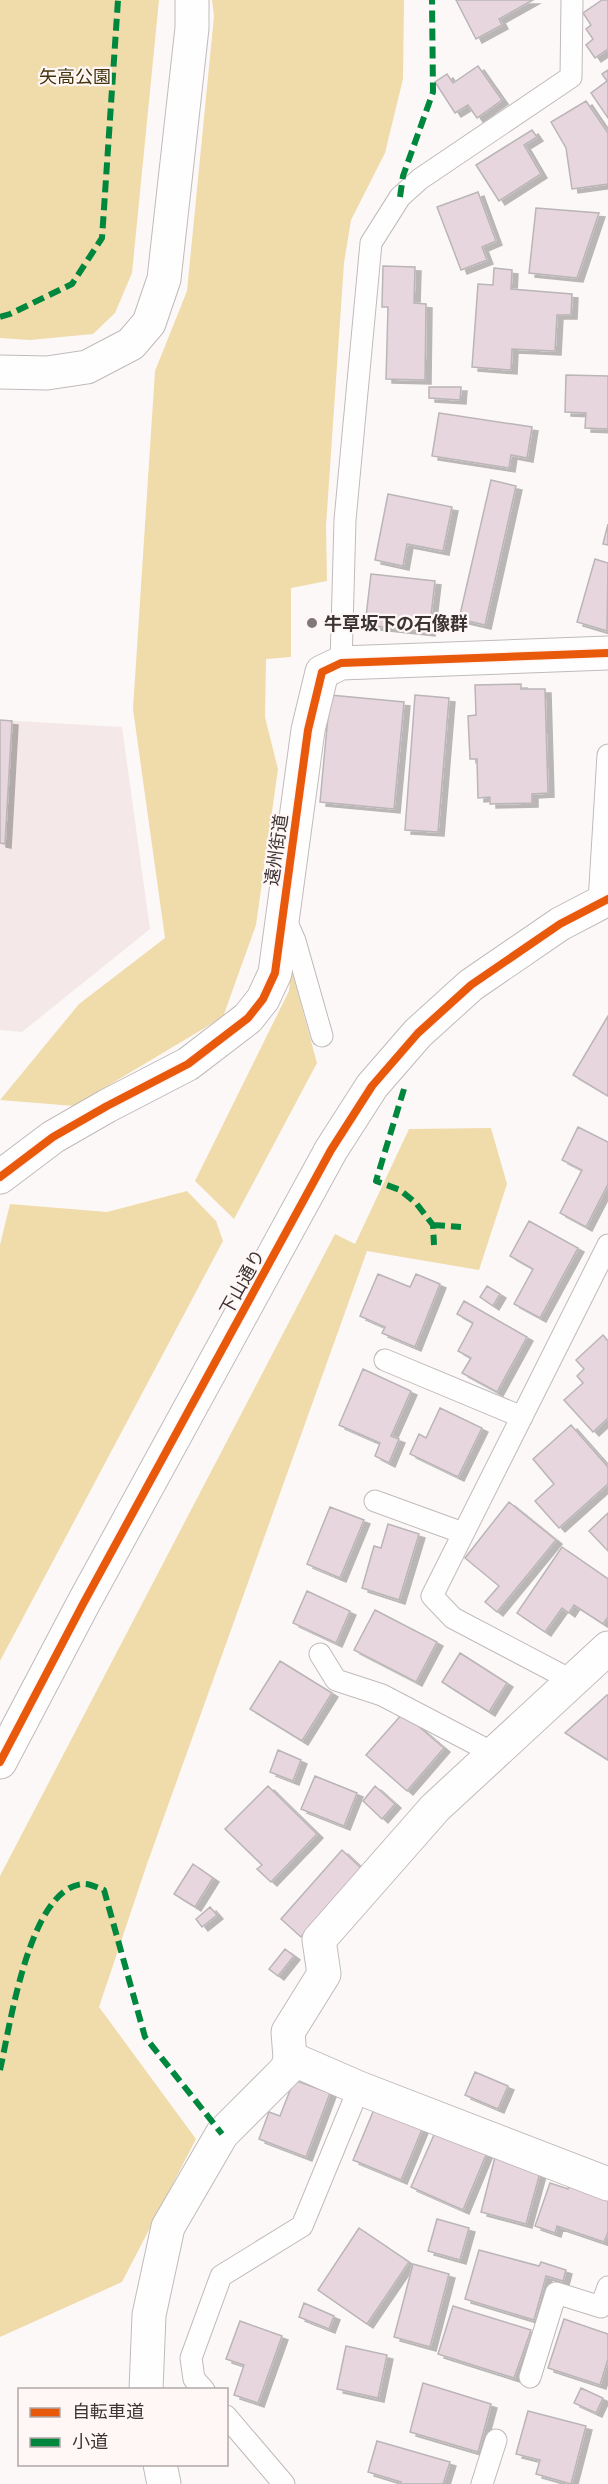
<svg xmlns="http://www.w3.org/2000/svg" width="608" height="2484" font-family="'DejaVu Sans','Noto Sans JP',sans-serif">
<defs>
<filter id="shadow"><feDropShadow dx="6" dy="4" stdDeviation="0" flood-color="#0004"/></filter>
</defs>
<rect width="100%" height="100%" fill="#fdf8f8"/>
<path fill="#f4e8e8" d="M0,720L122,727L150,929L22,1032L0,1030Z"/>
<path fill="#f0dbaa" d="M0,0H159L132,273L115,313L93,334L30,340L0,338Z
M212,0H404L403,79L385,153L351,220L344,263L326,526L327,581L291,588V657L266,659L265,717L278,769L256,925L223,1017L74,1106L0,1100L79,1004L165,938L133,709L155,371L187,291L214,16Z
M291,968L317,1063L234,1219L195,1181L289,991Z
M491,1128L507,1184L479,1270L367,1251L147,1864L99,2007L196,2139L122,2282L0,2337V1876L335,1234L355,1244L409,1129Z
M187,1191L216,1221L223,1241L0,1661V1245L10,1204L107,1212Z"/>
<path fill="#e8d6df" stroke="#bab5b7" stroke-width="1.5" filter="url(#shadow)" d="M456,0H533L499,19L502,25L476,39Z
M602,0H608V49L595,58L586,45L593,39L586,29L591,25L583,13Z
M478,66L502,100L477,118L468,105L455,113L435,82L447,74L453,83Z
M608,70V118L591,93L607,81L602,74Z
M586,101L608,133V184L572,189L566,148L551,122Z
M532,130L537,137L524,145L541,174L499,201L476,165Z
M478,192L496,241L482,247L487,260L461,270L437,207Z
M536,208L599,213L577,278L529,273Z
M383,266L415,267L414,303L426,304L425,380L386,379L388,307H382Z
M494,268L512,270L511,289L572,294L571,315H557L555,351L512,349L511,370L472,367L478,284L493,285Z
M566,375L608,376V429L585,428L586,413L565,412Z
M429,387H461L460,400L429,398Z
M439,413L532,427L527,458L511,455L509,468L432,456Z
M491,480L516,486L485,625L459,619Z
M388,494L452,507L443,551L407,544L403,566L375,560Z
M608,524V545L603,544Z
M595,559L608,563L607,631L577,622Z
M371,574L435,581L429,632L365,625Z
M521,684V689H545L548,793L532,794V803L490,804V797L478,798L477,759H470L468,716L476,715L475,685Z
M330,695L404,702L394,809L320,802Z
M415,695L449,698L438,832L405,830Z
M0,720L12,721L5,844L0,843Z
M608,1016V1096L573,1075Z
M578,1127L608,1142V1184L586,1227L560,1213L582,1170L562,1160Z
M529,1221L578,1248L540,1318L514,1304L533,1269L510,1256Z
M378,1274L410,1287L416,1274L440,1284L415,1347L382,1333L385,1327L360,1316Z
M487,1286L500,1294L493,1306L480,1297Z
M464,1301L527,1337L497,1392L462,1373L471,1358L458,1351L473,1323L457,1314Z
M603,1335L608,1341V1418L593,1432L564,1400L583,1383L577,1376L584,1369L576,1360Z
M363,1369L411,1391L391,1436L399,1439L389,1463L375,1456L380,1443L339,1425Z
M440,1408L482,1428L458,1477L410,1454L419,1434L426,1438Z
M571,1425L608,1467V1484L559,1528L535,1501L554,1484L533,1459Z
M509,1502L556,1540L497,1612L485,1602L499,1586L465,1558Z
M330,1507L364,1520L340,1578L307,1564Z
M608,1513V1551L589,1531Z
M388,1524L419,1534L399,1600L362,1588L374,1546L381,1548Z
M562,1547L608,1579V1617L603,1624L574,1605L569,1613L562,1608L545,1632L517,1613Z
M307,1591L350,1611L336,1643L293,1623Z
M375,1610L437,1642L416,1682L354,1650Z
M460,1653L507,1683L489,1712L442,1682Z
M280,1661L332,1693L302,1741L250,1709Z
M607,1695H608V1760L565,1733Z
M403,1713L444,1748L407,1791L366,1755Z
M278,1750L301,1760L293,1781L270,1772Z
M315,1776L357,1793L344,1826L301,1809Z
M268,1786L317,1834L271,1882L257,1869L262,1865L225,1829Z
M375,1786L395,1804L382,1819L363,1801Z
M342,1850L362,1869L301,1937L281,1919Z
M193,1864L213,1878L195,1907L174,1894Z
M210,1907L217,1915L202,1927L196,1919Z
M285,1949L294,1956L278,1976L269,1969Z
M475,2072L508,2086L498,2109L465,2095Z
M294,2080L330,2093L306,2157L259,2139L269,2112L280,2116Z
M375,2107L423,2127L401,2180L353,2160Z
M437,2128L488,2150L463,2210L411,2187Z
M495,2157L541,2169L526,2224L481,2212Z
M570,2181L608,2194V2232L604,2242L557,2226L555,2233L535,2226L550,2183L568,2189Z
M437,2219L469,2228L460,2260L428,2251Z
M359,2228L409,2262L367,2324L318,2290Z
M479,2250L539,2266L541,2262L566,2270L563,2281L546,2276L534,2320L465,2299Z
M413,2264L449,2274L430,2347L394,2337Z
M304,2303L334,2316L329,2329L299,2317Z
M453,2306L531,2330L514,2378L438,2354Z
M564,2319L608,2334V2359L600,2385L548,2368Z
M240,2321L282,2336L258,2403L234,2395L244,2365L226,2359Z
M346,2346L387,2355L378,2398L337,2389Z
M423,2383L491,2404L478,2452L410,2432Z
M581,2388L603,2398L596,2413L574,2403Z
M528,2411L586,2426L571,2484L536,2474L540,2460L516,2454Z
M377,2441L450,2462L443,2484H400L401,2482L368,2472Z"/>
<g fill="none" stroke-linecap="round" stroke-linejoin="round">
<defs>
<path id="lane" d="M341,663L345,520L371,243L400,197L420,179L571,77L572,0
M599,902L608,755
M284,916L295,941L322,1036
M385,1360L522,1417
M375,1501L463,1533
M320,1654L336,1680L382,1695L493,1753
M571,1680L453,1618L432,1596L608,1245
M530,2377L556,2293L601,2307L608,2287
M204,2390L194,2379L191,2358L221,2276L302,2226L359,2088
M226,2416L284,2484
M482,2484L496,2440"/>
<path id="street" d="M0,1177L53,1137L107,1106L188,1064L248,1018L263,999L275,973L308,730L322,672L341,663L608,653
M290,2058L359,2088L608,2184
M146,2390L149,2315L168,2227L222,2134L287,2069L290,2058L288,2032L324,1974L319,1940L435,1808L608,1648
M160,2464L164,2484"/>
<path id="secondary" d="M0,372L47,373L87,367L131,344L149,323L164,279L192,28V0
M0,1762L83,1604L331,1150L372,1086L418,1033L471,985L560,924L608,899"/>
</defs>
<use href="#lane" stroke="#c1baba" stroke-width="23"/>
<use href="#street" stroke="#c1baba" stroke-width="35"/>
<use href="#secondary" stroke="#c1baba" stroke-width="35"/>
<use href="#lane" stroke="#fffefe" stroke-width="21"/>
<use href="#street" stroke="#fffefe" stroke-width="33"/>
<use href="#secondary" stroke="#fffefe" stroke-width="33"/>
<path stroke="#00873e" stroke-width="6" stroke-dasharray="12 6" stroke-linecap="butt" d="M400,197L403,176L433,92L432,0
M0,317L10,314L72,284L102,238L118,0
M404,1089L376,1181L400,1190L416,1203L433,1225L434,1245
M433,1225L461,1227
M0,2070C10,2027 29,1888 83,1884C89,1883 98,1888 104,1890L145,2037L222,2134"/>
<defs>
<path id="cycleway" d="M0,1177L53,1137L107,1106L188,1064L248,1018L263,999L275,973L308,730L322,672L341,663L608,653
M0,1762L83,1604L331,1150L372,1086L418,1033L471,985L560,924L608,899"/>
</defs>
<use href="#cycleway" stroke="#fff6f6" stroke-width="11"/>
<use href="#cycleway" stroke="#e8590c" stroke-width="8"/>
</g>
<circle fill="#807979" stroke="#fff6f6" stroke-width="2" cx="312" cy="623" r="6"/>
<g text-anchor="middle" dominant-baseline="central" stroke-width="4.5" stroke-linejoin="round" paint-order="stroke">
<g font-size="18" fill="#42340b" stroke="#fff6f6">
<text x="75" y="76">矢高公園</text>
</g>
<g font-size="18" font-weight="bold" fill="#3c3434" stroke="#fff6f6" text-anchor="start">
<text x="324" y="623">牛草坂下の石像群</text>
</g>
<g font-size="18" fill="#3c3434" stroke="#fff6f6">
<text transform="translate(276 850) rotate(-82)">遠州街道</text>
<text transform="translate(242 1282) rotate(-61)">下山通り</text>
</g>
</g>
<rect x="18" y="2388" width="210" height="78" fill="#fff6f6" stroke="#b1a8a8" stroke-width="1.5"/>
<rect x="30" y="2408" width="30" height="9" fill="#e8590c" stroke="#b1a8a8" stroke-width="1.5"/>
<text x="72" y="2418" font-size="18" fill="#3c3434">自転車道</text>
<rect x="30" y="2438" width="30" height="9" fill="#00873e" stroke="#b1a8a8" stroke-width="1.5"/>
<text x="72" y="2448" font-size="18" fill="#3c3434">小道</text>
</svg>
